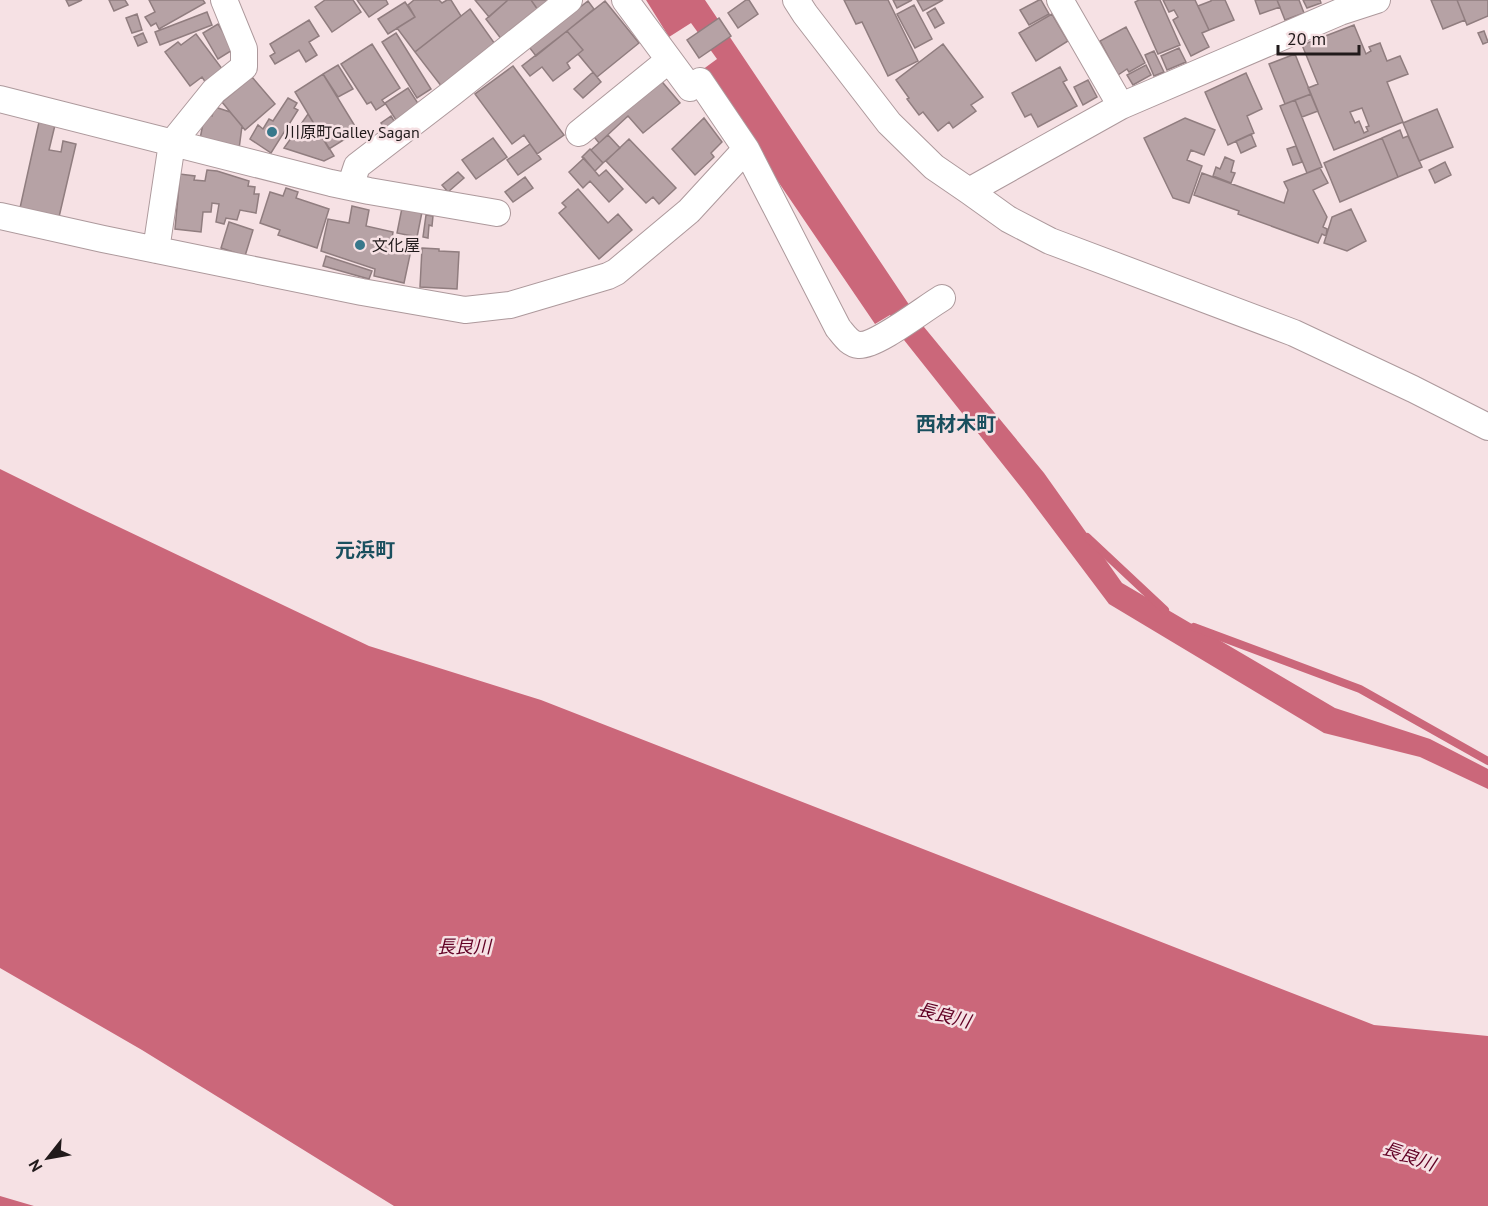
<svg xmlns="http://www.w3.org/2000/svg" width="1488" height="1206" font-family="'PT Sans','Noto Sans JP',sans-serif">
<rect width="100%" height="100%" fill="#f6e1e4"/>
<path fill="#cb677a" d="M646,0H705L924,327L1044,473L1122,583L1335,708L1430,739L1488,769V789L1420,757L1324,733L1109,604L1024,491L904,340L890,315L875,324L702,70L717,59L691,23L669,37Z
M0,469L79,508L369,646L541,700L1374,1025L1488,1036V1206H394L142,1050L0,968Z
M0,1196L34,1206H0Z"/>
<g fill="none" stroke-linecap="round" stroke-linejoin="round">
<path stroke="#cb677a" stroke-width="8" d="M1087,537L1165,610
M1194,627L1360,689L1488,761"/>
</g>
<path fill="#b6a2a5" stroke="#907d7f" stroke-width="1.5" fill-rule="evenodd" d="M66,0H82L69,6Z
M109,0H125L128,5L114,11Z
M149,0H203L205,3L159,29L156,23L151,26L145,17L155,12Z
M325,0H353L361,12L332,32L315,7Z
M357,0H386L388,4L369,17Z
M414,0H439L442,3L447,0H451L461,16L415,52L397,28L415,17L408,5Z
M475,0H508L489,17Z
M508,0H531L538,10L502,40L486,19Z
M531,0H551L538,10Z
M746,0H749L758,14L738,28L728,13Z
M844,0H888L918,61L888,76L862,22L856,24Z
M893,0H912L897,8Z
M917,0H943L923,11Z
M1039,0H1041L1049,14L1029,25L1020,10Z
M1139,0H1160L1180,45L1158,54L1135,2Z
M1163,0H1195L1209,30L1202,33L1209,47L1191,56L1173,20L1178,17L1174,10L1169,12Z
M1211,0H1225L1234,20L1209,30L1198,6L1211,1Z
M1255,0H1277L1280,7L1260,14Z
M1277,0H1299L1304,13L1285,20Z
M1303,0H1320L1321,3L1307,8Z
M1431,0H1457L1465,20L1443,29Z
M1457,0H1488V16L1467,25Z
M588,1L594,9L536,56L529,47Z
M605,1L639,43L597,77L578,54L583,50L567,31Z
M405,2L415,17L388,34L378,19Z
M914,5L932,39L915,48L897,14Z
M935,8L944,23L935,28L927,13Z
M470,9L495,44L442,87L415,52Z
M207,12L212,25L160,45L155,32Z
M137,14L142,30L132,33L126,18Z
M1052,14L1068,41L1036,61L1019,33Z
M719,18L731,36L699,58L687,40Z
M309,20L319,36L309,42L317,55L306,62L299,50L275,64L270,56L275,53L270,44Z
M218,24L234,49L218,59L203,33Z
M1354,25L1366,54L1371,51L1369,47L1380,43L1387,61L1400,56L1408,74L1387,82L1403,122L1334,150L1308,88L1318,84L1302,45ZM1362,108L1369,126L1366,127L1368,131L1364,133L1359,121L1355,123L1350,112Z
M1126,27L1145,63L1129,72L1127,69L1118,75L1100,41Z
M567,31L583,50L567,63L570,68L553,81L542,67L530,76L522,66Z
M1484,31L1488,42L1483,44L1478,33Z
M143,33L147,42L138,46L134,37Z
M396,33L431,89L417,98L382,42Z
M196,34L223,70L206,83L202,77L190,86L165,52L178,42L181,45Z
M372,44L400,88L382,100L385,104L376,110L371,102L367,104L341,64Z
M943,44L983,97L971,105L976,111L953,128L949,122L938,131L923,112L919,115L907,99L909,98L896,80Z
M1179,48L1186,62L1167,70L1161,56Z
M1154,51L1164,72L1154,76L1145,55Z
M1295,54L1311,94L1285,104L1269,64Z
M338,65L353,89L338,97L323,74Z
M1146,65L1151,75L1133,85L1127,75Z
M513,66L564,135L537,154L524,135L512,144L475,94Z
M1060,67L1067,80L1063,82L1077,106L1038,127L1031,114L1025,117L1012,93Z
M593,72L601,82L583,98L574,89Z
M1246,73L1262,109L1247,116L1254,133L1228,145L1205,92Z
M323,74L358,131L329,149L295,92Z
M252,77L275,104L245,130L222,102Z
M658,77L680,103L643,133L628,116L599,143L591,133Z
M1088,80L1097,97L1083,105L1074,87Z
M408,88L419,105L396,120L385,103Z
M1311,94L1318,111L1302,117L1295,100Z
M288,98L297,103L294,108L298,110L271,153L250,139L258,125L263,129L269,119L273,121Z
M1295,100L1322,167L1307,173L1280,106Z
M215,107L230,112L242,126L239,149L200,139L205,113L212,116Z
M1437,109L1453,147L1419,161L1403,123Z
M308,114L334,156L324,161L284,148Z
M391,116L396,124L386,131L381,123Z
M704,118L722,142L711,153L714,157L695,175L672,149Z
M1185,118L1215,130L1204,155L1191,150L1187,160L1202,166L1189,203L1173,198L1144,138Z
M39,122L55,125L49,150L61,152L63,141L76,144L59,217L20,208Z
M1400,130L1403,138L1408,136L1422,167L1398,177L1382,138Z
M1251,134L1256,146L1241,153L1236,141Z
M608,135L620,148L603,163L591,150Z
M493,138L507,157L476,179L462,160Z
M1382,138L1398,177L1340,202L1324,163Z
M629,139L676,188L659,204L653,197L646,203L606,161Z
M530,144L541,159L518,175L507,160Z
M1296,146L1302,162L1293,165L1287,149Z
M590,149L603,163L595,171L582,157Z
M1225,157L1234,161L1231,172L1235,173L1231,183L1213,176L1216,167L1220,169Z
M584,158L599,176L606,170L623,189L609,202L590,181L583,188L569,172Z
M1445,162L1451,175L1435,183L1429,170Z
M1320,168L1328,183L1313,190L1327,217L1323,227L1327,229L1326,236L1322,234L1318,243L1238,214L1239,211L1194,195L1202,173L1284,203L1288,190L1284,182Z
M207,170L217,171L249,181L248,186L255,187L254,194H259L256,213L240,210L237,220L226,218L224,224L216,222L219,204L212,203L211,212H203L201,232L175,229L180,174L195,176L194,180L205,181Z
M458,172L464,178L448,192L442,185Z
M525,177L533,188L513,202L505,192Z
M286,188L298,192L296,198L329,209L317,248L278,235L280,230L260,223L270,192L283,196Z
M578,189L608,223L618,214L632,230L599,259L559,213L566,207L562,203Z
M352,206L369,210L366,226L393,232L390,250L403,253L407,235L414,236L404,283L374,276L375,269L321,251L328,219L349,223Z
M402,208L422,212L417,237L397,233Z
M1351,209L1366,241L1347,251L1324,243L1332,217Z
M426,215L433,216L432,226L429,225L428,238L423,237Z
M229,222L253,230L245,256L221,248Z
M422,248L439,249V251L459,252L457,289L420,287Z
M326,256L372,271L369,279L323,266Z"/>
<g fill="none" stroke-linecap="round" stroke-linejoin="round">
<defs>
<path id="minor" d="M625,0L690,88L700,81L746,149L838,328C844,335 849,344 859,345C877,346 925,308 942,298
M796,0L805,14L889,123L934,167L969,191L1008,219L1050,241L1294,333L1413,389L1488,427
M1060,0L1121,106
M0,99L331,183L369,191L497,213
M579,133L669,60
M350,187L357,166L452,93L569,0
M969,191L1121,106L1340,12L1377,0
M0,216L103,239L362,292L465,310L510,305L608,276L616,272L689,211L746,149
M156,250L172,143L214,91L244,67V49L224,0"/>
</defs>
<use href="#minor" stroke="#ad999c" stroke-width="28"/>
<use href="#minor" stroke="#fff" stroke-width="26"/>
</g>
<g fill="#37788b" stroke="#f6e1e4" stroke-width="2">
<circle cx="272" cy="132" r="6"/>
<circle cx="360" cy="245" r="6"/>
</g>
<g text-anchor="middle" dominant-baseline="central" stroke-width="5" stroke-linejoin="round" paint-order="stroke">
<g font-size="16" fill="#211a1b" stroke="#f6e1e4" text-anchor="start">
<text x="284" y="132">川原町Galley Sagan</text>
<text x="372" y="245">文化屋</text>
</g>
<g font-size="18" font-style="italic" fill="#610024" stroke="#f6e1e4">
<text x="464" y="946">長良川</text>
<text transform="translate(944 1015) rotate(14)">長良川</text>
<text transform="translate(1409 1156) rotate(19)">長良川</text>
</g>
<g font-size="20" font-weight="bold" fill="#1a4f5e" stroke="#f6e1e4">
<text x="956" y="424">西材木町</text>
<text x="365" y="550">元浜町</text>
</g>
</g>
<g transform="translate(48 1158) rotate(239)" stroke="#f6e1e4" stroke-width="4.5" paint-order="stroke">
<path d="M0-4.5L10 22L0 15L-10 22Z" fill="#211a1b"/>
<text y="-9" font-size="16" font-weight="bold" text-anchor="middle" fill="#211a1b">N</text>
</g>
<path d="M1278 45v9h81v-9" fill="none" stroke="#211a1b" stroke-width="3"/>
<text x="1287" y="45" font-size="18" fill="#211a1b" stroke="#f6e1e4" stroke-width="4.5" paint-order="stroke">20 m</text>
</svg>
